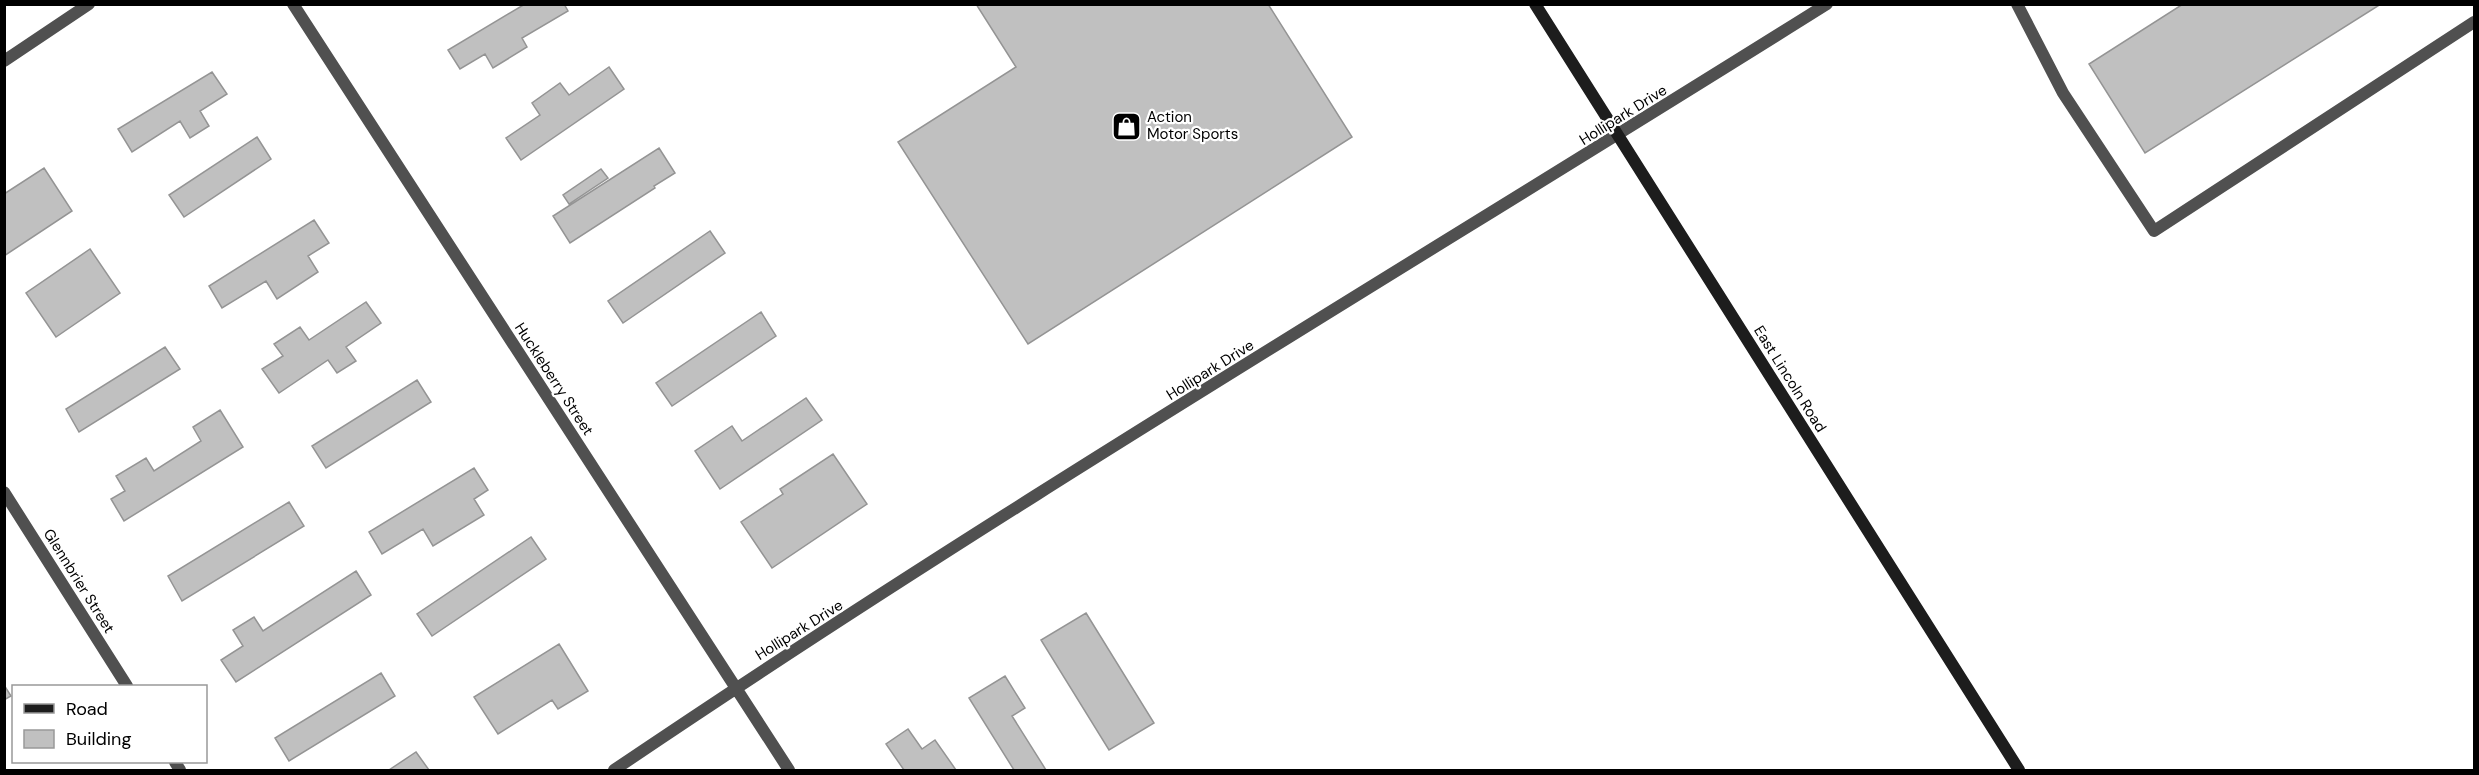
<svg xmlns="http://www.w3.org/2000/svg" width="2479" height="775" font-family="'DM Sans',sans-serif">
<rect width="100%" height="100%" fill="#fff"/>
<path fill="#c0c0c0" stroke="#949494" stroke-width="1.5" d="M525,4H564L568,11L522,38L527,47L493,68L485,54L460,69L448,50Z
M976,4H1268L1352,137L1028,344L898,142L1016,67Z
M2183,4H2381L2145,153L2089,64Z
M609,67L624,89L521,160L506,138L540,115L532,103L560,83L569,95Z
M212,72L227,94L200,111L209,126L190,138L180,121L132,152L118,129Z
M257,137L271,159L184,217L169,195Z
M659,148L675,173L654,186L655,188L570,243L553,216Z
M44,168L72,211L4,256V194Z
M601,169L608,178L569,204L563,195Z
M314,220L329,243L308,256L318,272L277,299L266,281L222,308L209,286Z
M710,231L725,253L623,323L608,301Z
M90,249L120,293L56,337L26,293Z
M366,302L381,323L346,347L356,361L337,373L328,360L279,393L262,369L283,356L274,344L300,327L309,340Z
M761,312L776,336L672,406L656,383Z
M165,347L180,369L79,432L66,409Z
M417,380L431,402L326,468L312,446Z
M806,398L822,420L720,489L695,451L732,426L742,441Z
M220,410L243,447L124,521L111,499L125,491L116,476L146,458L154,471L201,441L193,427Z
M833,454L867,504L772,568L741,522L783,494L780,489Z
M474,468L488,490L474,499L484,515L433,546L423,529L382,554L369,532Z
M289,502L304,526L182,601L168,576Z
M531,537L546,559L432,636L417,614Z
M356,571L371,595L236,682L221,660L243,646L233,630L254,617L263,631Z
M1086,613L1154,723L1109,750L1041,640Z
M559,644L588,691L558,709L552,700L498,734L474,697Z
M381,673L395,696L289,761L275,738Z
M1005,676L1025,708L1012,716L1046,770H1014L969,698Z
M4,685L11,696L4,700Z
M908,729L922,749L935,740L956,770H904L886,744Z
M416,752L429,770H389Z"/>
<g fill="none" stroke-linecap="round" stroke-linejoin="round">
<path stroke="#505050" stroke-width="12" d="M2017,4L2063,93L2154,231L2474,22"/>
<path stroke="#505050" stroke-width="12" d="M293,4L789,770
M4,61L89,4
M4,492L127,686
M175,762L180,770
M614,770C1010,502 1422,258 1827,4"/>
<path stroke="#1d1d1d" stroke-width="12" d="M1535,4L2019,770"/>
</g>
<defs>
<symbol id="shop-square" viewBox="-11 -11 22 22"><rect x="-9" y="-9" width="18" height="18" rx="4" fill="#000" stroke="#fff"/><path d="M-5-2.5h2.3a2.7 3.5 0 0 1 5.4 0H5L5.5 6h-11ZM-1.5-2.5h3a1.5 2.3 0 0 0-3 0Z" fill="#fff"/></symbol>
</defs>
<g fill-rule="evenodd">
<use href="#shop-square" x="1110" y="110" width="33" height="33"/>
</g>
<g text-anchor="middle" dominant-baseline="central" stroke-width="4.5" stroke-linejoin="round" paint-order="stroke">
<g font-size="15" fill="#000" stroke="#fff">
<text transform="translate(1623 115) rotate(-32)">Hollipark Drive</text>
<text transform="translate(1210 370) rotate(-32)">Hollipark Drive</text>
<text transform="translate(554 379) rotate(57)">Huckleberry Street</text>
<text transform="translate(1790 379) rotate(58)">East Lincoln Road</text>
<text transform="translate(79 581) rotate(58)">Glennbrier Street</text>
<text transform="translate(799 630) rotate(-32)">Hollipark Drive</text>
</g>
<g font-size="15" fill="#000" stroke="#fff" text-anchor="start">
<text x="1147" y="117">Action<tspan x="1147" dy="17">Motor Sports</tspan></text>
</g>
</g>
<rect width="2479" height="775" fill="none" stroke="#000000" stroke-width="12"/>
<rect x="12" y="685" width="195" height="78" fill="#ffffff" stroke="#999999" stroke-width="1.5"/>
<rect x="24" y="704" width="30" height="9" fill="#1d1d1d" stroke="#999999" stroke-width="1.5"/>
<text x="66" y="715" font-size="18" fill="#000000">Road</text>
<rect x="24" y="730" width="30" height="18" fill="#c0c0c0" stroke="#999999" stroke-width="1.5"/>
<text x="66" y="745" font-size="18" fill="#000000">Building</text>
</svg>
